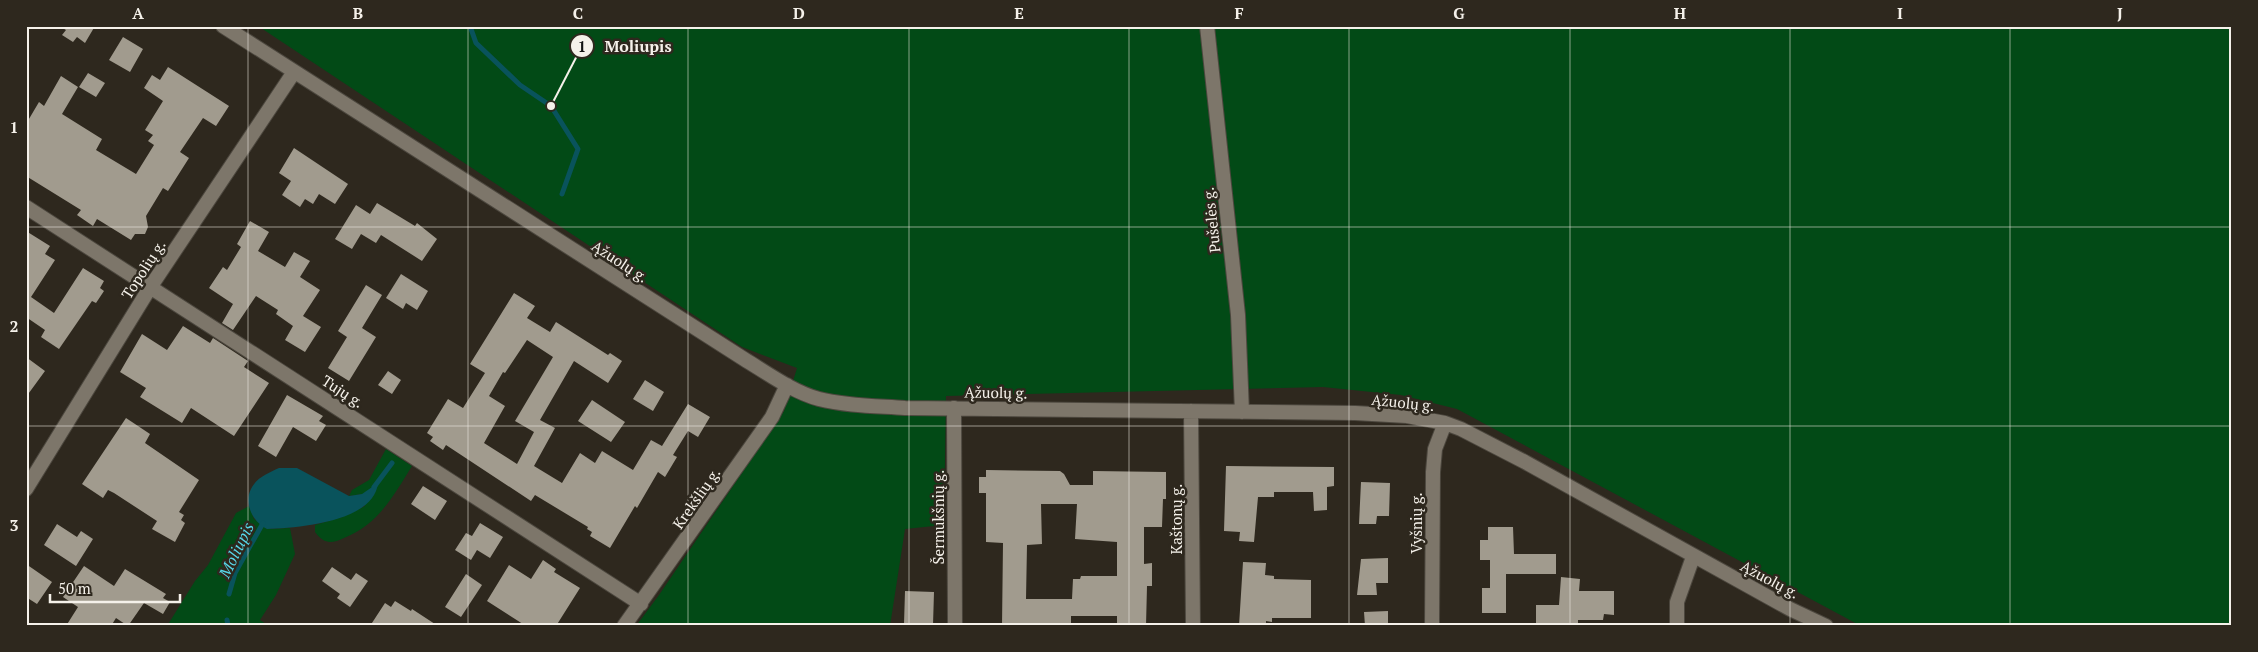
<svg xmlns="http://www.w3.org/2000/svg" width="2258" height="652" font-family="'PT Serif',serif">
<rect width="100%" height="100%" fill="#2e281e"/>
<path fill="#024a16" d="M258,26H2232V626H1861L1457,409L1401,395L1323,387L946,396L944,525L905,529L890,626H636L659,595L784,411L797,368L742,347Z
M386,449L412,466C394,495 378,525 344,538C331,544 324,544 315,532V525L342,517L365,506L362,494L349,496L352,490L369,480Z
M249,506L254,519L267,529L290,528L295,554L276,595L260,620L269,626H167L195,581L208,565L236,513Z"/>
<path fill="#09535c" d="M279,468H297L349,496L362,494L378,483C374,522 298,528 267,529C254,523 243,504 251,489C256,478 268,473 279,468Z"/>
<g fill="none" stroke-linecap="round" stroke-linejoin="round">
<path stroke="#09535c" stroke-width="5" d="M470,26L476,43L520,85L551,106L578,149L562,194
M374,487L392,463
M229,594L235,573L263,523
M227,620L228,626"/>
</g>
<path fill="#a19b8e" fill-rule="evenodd" d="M59,26H95L85,43L77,37L73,42L62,35L66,30Z
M123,37L143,49L130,72L109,60Z
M168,67L229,106L216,126L203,118L180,152L189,158L168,191L163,188L146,216L148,227L145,234H135L131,240L97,219L93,226L77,215L81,210L26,176V124L39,102L44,106L61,76L78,87L62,114L102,139L96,150L136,174L154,145L148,141L153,135L145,130L163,101L144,88L152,75L160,80Z
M88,73L105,83L96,97L79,87Z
M294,148L348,184L335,204L319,194L313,204L305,199L300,207L282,195L291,181L279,173Z
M377,203L415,226L417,223L437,239L422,261L381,235L376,243L361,234L352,249L335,239L356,205L370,214Z
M250,221L269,232L258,251L285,267L294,252L310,261L300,277L320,290L303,316L321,327L305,352L285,340L293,326L276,314L278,310L256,296L233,330L222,323L233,304L209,288L223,267L227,270L241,247L237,244Z
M26,231L50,246L45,254L55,260L31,297L54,313L83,268L104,281L100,288L104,291L96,303L92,301L59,349L41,337L45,330L26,317Z
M401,274L428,291L417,310L406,303L403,309L386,298Z
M366,285L382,295L362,328L376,337L349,381L328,368L347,337L338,331Z
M514,293L535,306L527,318L550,332L556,322L608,355L610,353L622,361L608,383L574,361L540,420L555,428L534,466L562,483L580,453L595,463L602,451L633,470L651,440L662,446L688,404L710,417L698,437L688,431L673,455L677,457L665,477L658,472L637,508L635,506L610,548L590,536L592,532L587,529L588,527L535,495L531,501L446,445L443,450L430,441L433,437L427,433L448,399L463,408L485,373L470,364ZM527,340L553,357L515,421L534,432L517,464L484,443L505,406L489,396L503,372L505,373Z
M183,326L210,343L213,338L248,361L244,367L269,383L234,436L191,408L182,423L140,397L146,388L120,372L142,334L167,350Z
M26,357L45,371L26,397Z
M388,371L401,380L392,394L378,385Z
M645,380L664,392L653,411L633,399Z
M287,395L323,416L319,421L326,425L316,441L293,427L276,457L258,446Z
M592,400L625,422L611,442L578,421Z
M126,418L150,434L145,443L199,480L179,512L184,515L181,520L185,523L175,542L152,529L157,521L114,493L108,490L103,498L82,484Z
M1226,466L1334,467V486L1327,487V510L1314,511L1313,492H1274V497H1258L1254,542L1239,541L1240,532L1224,531Z
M986,470L1060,471L1064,474L1070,485H1093V471L1166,472V499H1163L1162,527H1144V564L1152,563V586H1147L1146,626H1117V616H1071V625L1002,626L1003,543L986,542V493H979V477H986ZM1041,504H1077L1075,539L1117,542V576H1081L1080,579H1073L1072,599H1026L1027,545L1042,544Z
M1361,482L1390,483L1389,516H1377L1376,524H1359Z
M423,486L447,501L435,520L411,504Z
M480,523L503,537L490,558L477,550L471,560L455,550L466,533L472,536Z
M57,524L77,537L81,531L93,539L76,566L44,545Z
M1488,527H1513L1514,554H1556V574H1506V613H1482V588H1490V560H1480V540H1488Z
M1388,558V583H1376L1377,595H1357L1361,559Z
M543,560L556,569L554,572L580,588L556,626H526L487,601L509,565L531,579Z
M1243,562L1266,563L1265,575L1274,576V579L1311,580V618H1272V622L1266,621V626H1239Z
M26,564L52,582L37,604L26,597Z
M84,566L114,586L125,569L166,594L163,598L170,602L163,614L144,603L128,626L116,618L111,626H66L78,607L63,597Z
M332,567L351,580L356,573L368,581L350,607L337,598L340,594L322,581Z
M466,574L482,585L461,617L445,607Z
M1561,577L1580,579L1579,591H1614V615L1604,614L1603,620H1578V624L1536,623V605H1559Z
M905,591L934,592L933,625L904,624Z
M395,601L411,611L412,609L438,626H370L385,603L391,607Z
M1388,611V626H1365L1364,612Z"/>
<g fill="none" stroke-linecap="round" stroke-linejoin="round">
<defs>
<path id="minor" d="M223,26L744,359C767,373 793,392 819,399C847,406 877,406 905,408L1355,413L1407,416L1445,423L1461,429L1525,462L1790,609L1826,626
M1207,26L1238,315L1242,412
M26,207L641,604
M954,408L955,626
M1191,411L1193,626
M26,489L151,286L294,72
M624,626L772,417L787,385
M1432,626L1433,472L1435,449L1445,423
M1677,626V602L1693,557"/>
</defs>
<use href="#minor" stroke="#4c473e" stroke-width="16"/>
<use href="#minor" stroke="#7d766a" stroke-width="14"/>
</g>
<path fill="none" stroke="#f5f1ea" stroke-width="1" stroke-opacity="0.55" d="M248,26V626M468,26V626M688,26V626M909,26V626M1129,26V626M1349,26V626M1570,26V626M1790,26V626M2010,26V626M26,227H2232M26,426H2232"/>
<g text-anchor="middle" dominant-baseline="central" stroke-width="5" stroke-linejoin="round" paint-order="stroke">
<g font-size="15" fill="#f5f1ea" stroke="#2e281e">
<text transform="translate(1211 220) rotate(-96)">Pušelės g.</text>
<text transform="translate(620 261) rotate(33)">Ąžuolų g.</text>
<text transform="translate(143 269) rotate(-57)">Topolių g.</text>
<text transform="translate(343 391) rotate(33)">Tujų g.</text>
<text transform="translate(996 392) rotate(1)">Ąžuolų g.</text>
<text transform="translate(1403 402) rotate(6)">Ąžuolų g.</text>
<text transform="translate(696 498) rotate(-55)">Krekšlių g.</text>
<text transform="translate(938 517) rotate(-90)">Šermukšnių g.</text>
<text transform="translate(1176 519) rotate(-90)">Kaštonų g.</text>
<text transform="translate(1416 523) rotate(-90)">Vyšnių g.</text>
<text transform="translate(1770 579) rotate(28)">Ąžuolų g.</text>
</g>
<g font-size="16" font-style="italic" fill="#57d6e8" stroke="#2e281e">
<text transform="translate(236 550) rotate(-64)">Moliupis</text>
</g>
</g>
<path fill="none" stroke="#f5f1ea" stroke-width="2" d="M551 106L582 46"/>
<g fill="#f5f1ea" stroke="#2e281e" stroke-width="2">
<circle cx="551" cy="106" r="5"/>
<circle cx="582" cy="46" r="12"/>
</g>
<g font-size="15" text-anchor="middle" font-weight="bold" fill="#111">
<text x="582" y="52">1</text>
</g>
<g font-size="16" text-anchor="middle" font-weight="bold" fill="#f5f1ea" stroke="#2e281e" stroke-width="5" stroke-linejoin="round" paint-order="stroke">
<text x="638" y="52">Moliupis</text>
</g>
<rect width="2258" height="652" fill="none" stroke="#2e281e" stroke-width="55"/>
<path d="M50 594v8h130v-8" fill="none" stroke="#f5f1ea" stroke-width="2.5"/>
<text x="58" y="594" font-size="15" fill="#f5f1ea" stroke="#2e281e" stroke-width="4" paint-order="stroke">50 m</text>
<rect x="28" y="28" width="2202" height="596" fill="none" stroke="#f5f1ea" stroke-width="2"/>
<g font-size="16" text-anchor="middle" font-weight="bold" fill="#f5f1ea">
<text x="138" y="19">A</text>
<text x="358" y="19">B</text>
<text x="578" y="19">C</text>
<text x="799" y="19">D</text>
<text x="1019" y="19">E</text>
<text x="1239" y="19">F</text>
<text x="1459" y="19">G</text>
<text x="1680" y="19">H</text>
<text x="1900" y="19">I</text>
<text x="2120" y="19">J</text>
<text x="14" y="133">1</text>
<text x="14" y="332">2</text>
<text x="14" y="531">3</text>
</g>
</svg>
